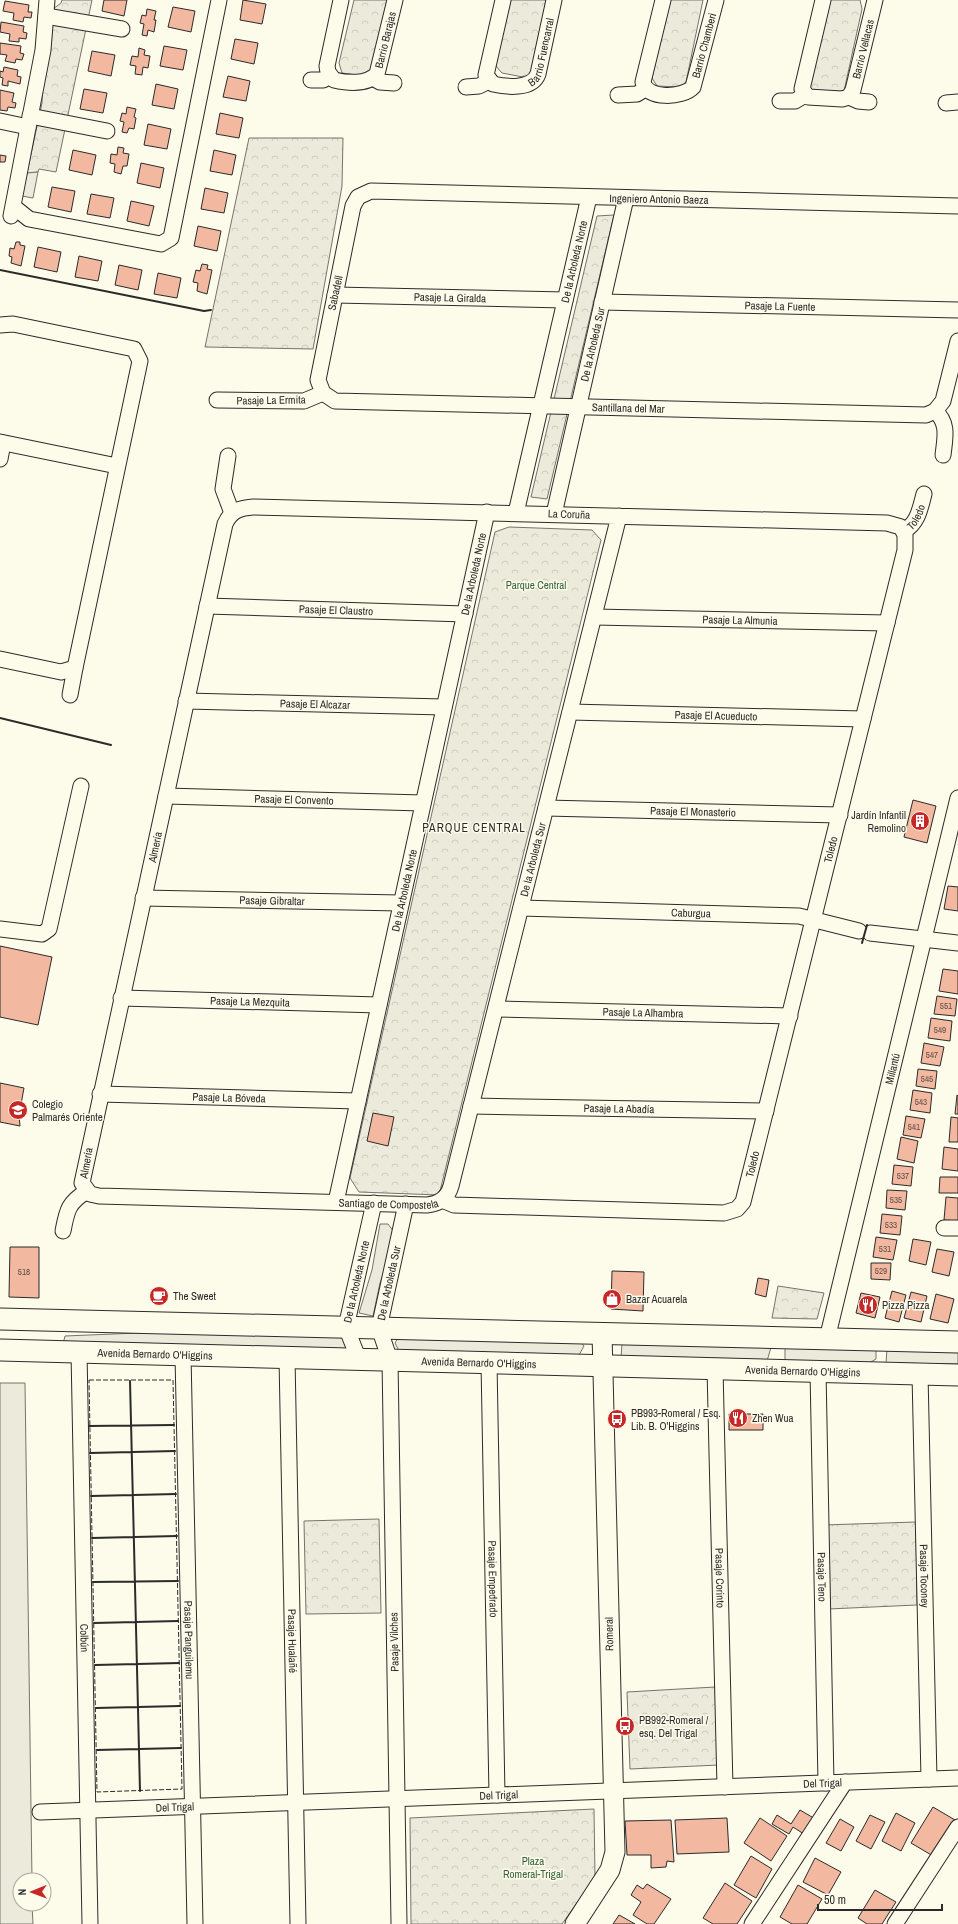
<svg xmlns="http://www.w3.org/2000/svg" width="958" height="1924" font-family="'Archivo Narrow',sans-serif">
<defs>
<pattern id="park-crowns" width="20" height="18" patternUnits="userSpaceOnUse"><rect width="20" height="18" fill="#ecebdb"/><path d="M2 6a3 3 0 1 1 6 0M12 15a3 3 0 1 1 6 0" fill="none" stroke="#cbcabc"/></pattern>
</defs>
<rect width="100%" height="100%" fill="#fdfbea"/>
<path fill="#ecebdb" stroke="#74746e" d="M380,1224H388L397,1236L380,1283L373,1316L359,1313L372,1270Z
M162,1332L340,1336L347,1339L350,1351L63,1344L65,1336Z
M399,1336L579,1340L584,1346L579,1355L400,1353L395,1343Z
M622,1343L772,1344L767,1361L621,1358Z
M785,1346L876,1350V1359L869,1363H785Z
M887,1349L958,1351V1364L886,1363Z
M0,1383H25L32,1880H20V1904H32L33,1924H0Z"/>
<path fill="url(#park-crowns)" stroke="#74746e" d="M62,0H92L56,172L39,169L38,172L27,173L42,103L43,67L53,9L61,3Z
M354,0H390L371,71L363,76L342,73L339,63Z
M507,0H546L534,72L528,78L502,73L495,65Z
M669,0H703L686,82L680,87L657,86L652,78Z
M829,0H860L862,9L844,91L838,93L813,94L810,87Z
M249,138H343L342,186L313,349L205,347Z
M614,215L547,499L531,497L597,216Z
M509,527L592,530L601,540L439,1195L359,1192L350,1178L495,532Z
M778,1286L824,1293L817,1319L772,1318Z
M379,1519L381,1613L306,1614L304,1521Z
M916,1522L917,1605L828,1609L823,1525Z
M715,1687L719,1765L630,1769L627,1692Z
M594,1809L595,1877L562,1924H411L410,1818Z"/>
<path fill="#eceadb" stroke="#74746e" d="M38,172L33,198L22,196L27,173Z"/>
<path fill="#f2b8a0" stroke="#2b2b2b" d="M104,0H127L124,16L102,11Z
M243,0L266,4L262,24L240,20Z
M5,1L29,5L28,12H32L31,18L24,17L23,22L13,20L14,13L3,11Z
M173,7L195,11L191,32L168,27Z
M147,9L156,11L154,20H156L154,32L148,30L147,36L142,35L144,24L140,23L142,15L146,16Z
M1,22L24,26L23,32L27,33L26,39L19,38V42L9,41L10,34L0,32Z
M235,39L258,43L254,64L231,59Z
M0,43L21,46L20,53L24,54L22,60L16,59L15,63L5,61L7,55L0,54Z
M164,46L187,50L183,70L160,66Z
M139,48L145,50L144,55L150,56L148,68L143,67L142,75L135,74L136,66L130,65L132,56L138,57Z
M92,51L115,55L111,76L88,71Z
M4,67L18,70L17,76L21,77L20,84L8,81V86L2,85L3,78L0,77V71L3,72Z
M228,76L250,81L246,101L223,97Z
M156,84L178,89L174,109L152,105Z
M84,89L107,93L103,113L80,109Z
M0,90L14,93L12,102L16,103L15,108L8,107L7,111L0,110Z
M127,107L136,109L134,117L136,118L134,129L129,128L127,133L122,132L124,122L120,121L122,113L126,114Z
M220,113L243,118L239,138L216,134Z
M148,124L171,129L167,149L144,145Z
M118,147L124,148L123,153L129,154L127,166H123L121,174L114,172L115,164L110,163L111,154L117,155Z
M73,150L96,155L92,175L69,170Z
M214,150L236,155L232,175L210,171Z
M0,155L6,156L5,162H0Z
M141,163L164,168L160,188L137,183Z
M52,187L75,191L71,212L48,207Z
M205,188L228,193L224,213L201,209Z
M91,194L114,198L110,218L87,214Z
M131,201L154,206L149,226L127,221Z
M198,226L221,231L217,251L194,246Z
M16,242H20V245L25,246L21,266L11,263L12,257L9,256L10,248L14,249Z
M38,247L61,252L57,272L34,267Z
M79,256L102,261L98,281L75,277Z
M202,264L208,265L207,269L212,270L207,294L197,291L198,283L193,282L196,270L200,271Z
M119,265L142,270L138,290L115,285Z
M158,273L181,278L177,298L154,294Z
M913,800L936,806L927,843L904,837Z
M948,886L958,887V911L944,909Z
M0,946L52,957L38,1025L0,1017Z
M943,969L958,971V994L939,991Z
M937,996L957,999L955,1016L934,1014Z
M931,1018L952,1021L950,1041L928,1038Z
M924,1043L944,1047L940,1066L921,1063Z
M918,1069L937,1071L935,1089L916,1086Z
M0,1083L24,1088L19,1115L20,1126L0,1122Z
M913,1090L932,1093L930,1113L910,1110Z
M957,1095L958,1096V1114H955Z
M373,1113L394,1117L388,1146L367,1141Z
M906,1116L925,1119L921,1138L903,1135Z
M951,1117L958,1118V1142H949Z
M901,1137L918,1141L914,1163L897,1159Z
M944,1147L958,1149V1171L942,1169Z
M894,1165L913,1167L911,1186L892,1184Z
M940,1177H958V1193H939Z
M887,1190L907,1191L905,1210L886,1208Z
M946,1197L958,1198V1221L944,1220Z
M882,1214L902,1216L900,1235L880,1233Z
M876,1237L897,1240L893,1260L873,1257Z
M913,1239L931,1242L926,1265L909,1261Z
M10,1247H39V1298L9,1297Z
M937,1249L954,1252L949,1276L932,1272Z
M871,1263H891L890,1280L871,1279Z
M612,1271L644,1272L643,1311L611,1309Z
M758,1278L769,1280L766,1297L755,1294Z
M892,1291L906,1295L899,1322L885,1318Z
M911,1292L927,1296L921,1322L904,1318Z
M861,1293L880,1297L875,1318L856,1313Z
M936,1294L954,1299L948,1323L930,1319Z
M729,1414H763V1430H729Z
M933,1807L955,1820L933,1856L911,1843Z
M800,1810L817,1820L807,1836L793,1827L789,1834L772,1824L777,1815L791,1824Z
M896,1813L915,1823L901,1851L882,1841Z
M870,1815L885,1822L871,1849L856,1841Z
M727,1818L729,1852L677,1854L675,1820Z
M760,1818L787,1836L771,1861L744,1843Z
M840,1819L854,1827L841,1851L826,1843Z
M671,1820L674,1862L667,1861L666,1867L651,1868V1855H627L625,1821Z
M751,1856L772,1869L756,1898L734,1885Z
M815,1858L841,1872L828,1895L803,1882Z
M725,1883L752,1901L737,1924H713L703,1918Z
M647,1884L671,1899L654,1924H647L633,1915L641,1902L631,1895L637,1885L643,1889Z
M798,1885L822,1899L807,1924H792L780,1917Z
M875,1890L896,1902L882,1924H867L858,1918Z
M619,1915L621,1916L635,1924H613Z"/>
<g fill="none" stroke-linecap="round" stroke-linejoin="round">
<defs>
<g id="minor">
<path id="s1" d="M341,0L327,66L328,72L334,80C347,83 367,85 377,74L395,0"/>
<path id="s2" d="M503,0L486,75L493,84C506,87 532,90 538,74L554,0"/>
<path id="s3" d="M663,0L643,82C646,100 683,98 693,87L716,0"/>
<path id="s4" d="M823,0L802,89L808,97L842,99L849,97L853,90L875,0"/>
<path d="M46,16L122,29"/>
<path d="M373,78L380,82L394,83"/>
<path d="M311,80H323L330,76"/>
<path d="M466,87L479,86L489,81"/>
<path d="M618,95L637,94L645,89"/>
<path d="M849,97L858,101L869,102"/>
<path d="M780,101H795L805,95"/>
<path d="M946,103L958,102"/>
<path d="M30,116L107,131"/>
<path d="M0,121L28,127"/>
<path id="s5" d="M958,206L371,191L358,197L353,206L318,380L323,393L335,401L926,415L935,411L943,401L958,341"/>
<path d="M14,207L29,219L161,244L171,238L219,0"/>
<path d="M11,216L43,50L47,0"/>
<path id="s6" d="M335,295L565,300"/>
<path id="s7" d="M602,302L958,310"/>
<path d="M0,325L13,324L134,349L140,361L75,668L61,672L0,659"/>
<path d="M217,400L304,401L323,393"/>
<path d="M935,411C949,423 945,438 943,455"/>
<path d="M0,442L117,466"/>
<path d="M228,456L223,489L232,513"/>
<path d="M0,459L3,443"/>
<path id="s8" d="M516,513L589,197"/>
<path id="s9" d="M554,514L626,198"/>
<path id="s10" d="M904,531C918,523 920,509 924,494"/>
<path id="s11" d="M207,606L465,614"/>
<path id="s12" d="M594,617L887,623"/>
<path d="M70,695L75,668"/>
<path id="s13" d="M186,701L444,707"/>
<path id="s14" d="M570,712L863,719"/>
<path id="s15" d="M166,796L423,803"/>
<path id="s16" d="M546,808L840,815"/>
<path id="s17" d="M143,898L401,903"/>
<path id="s18" d="M521,908L799,916L859,931"/>
<path d="M0,929L42,934L49,929L81,786"/>
<path d="M870,933L958,943"/>
<path id="s19" d="M121,998L379,1005"/>
<path id="s20" d="M496,1009L790,1016"/>
<path id="s21" d="M100,1094L358,1101"/>
<path id="s22" d="M471,1106L766,1111"/>
<path id="s23" d="M442,1200L454,1205L724,1213L737,1209L743,1202L905,550V535L901,527L887,523L253,507C239,508 231,511 225,524L82,1183L90,1194L99,1196L427,1205C440,1204 448,1197 451,1186L619,516"/>
<path id="s24" d="M336,1202L487,512"/>
<path d="M944,1228H958"/>
<path d="M63,1231C67,1210 68,1203 87,1191"/>
<path id="s25" d="M827,1339L958,798"/>
<path id="s26" d="M79,1352L90,1924"/>
<path id="s27" d="M183,1355L195,1924"/>
<path id="s28" d="M287,1358L298,1924"/>
<path id="s29" d="M359,1360L346,1327L374,1203"/>
<path id="s30" d="M489,1363L497,1795"/>
<path id="s31" d="M715,1369L725,1787"/>
<path id="s32" d="M818,1371L826,1783"/>
<path id="s33" d="M920,1374L929,1779"/>
<path id="s34" d="M40,1812L958,1778"/>
<path id="s35" d="M399,1924L390,1360L379,1328L406,1204"/>
<path d="M752,1924L845,1782"/>
<path d="M895,1924L958,1827"/>
</g>
<path id="tertiary" d="M575,1924L610,1870L615,1852L602,1333"/>
<g id="secondary">
<path d="M0,1319L958,1342"/>
<path id="s36" d="M0,1350L958,1375"/>
</g>
</defs>
<use href="#minor" stroke="#2b2b2b" stroke-width="17"/>
<use href="#tertiary" stroke="#2b2b2b" stroke-width="21"/>
<use href="#secondary" stroke="#2b2b2b" stroke-width="23"/>
<use href="#minor" stroke="#fdfbea" stroke-width="15"/>
<use href="#tertiary" stroke="#fdfbea" stroke-width="19"/>
<use href="#secondary" stroke="#fdfbea" stroke-width="21"/>
<path stroke="#2b2b2b" stroke-width="1" stroke-dasharray="5 2" stroke-linecap="butt" d="M89,1380H173L182,1789L97,1792Z"/>
<path stroke="#2b2b2b" stroke-width="2" d="M0,270L204,311L211,310
M0,718L111,745
M862,943L867,925
M130,1381L140,1791
M89,1426L174,1425
M90,1453L175,1451
M91,1496L176,1494
M92,1538L177,1536
M93,1582L178,1581
M94,1623L178,1621
M95,1665L179,1663
M96,1708L180,1706
M97,1750L181,1748"/>
</g>
<defs>
<symbol id="building-disc" viewBox="-11 -11 22 22"><circle r="9.5" fill="#c62828" stroke="#fdfbea"/><path d="M-4-6H4V6H1V3H-1V6H-4ZM-2.5-4.3h1.7v1.8h-1.7ZM.8-4.3h1.7v1.8H.8ZM-2.5-1h1.7V.8h-1.7ZM.8-1h1.7V.8H.8Z" fill="#fff"/></symbol>
<symbol id="school-disc" viewBox="-11 -11 22 22"><circle r="9.5" fill="#c62828" stroke="#fdfbea"/><path d="M0-5L7-2L0 1L-7-2ZM-4 1L0 2.5L4 1V4Q0 6-4 4Z" fill="#fff"/></symbol>
<symbol id="cafe-disc" viewBox="-11 -11 22 22"><circle r="9.5" fill="#c62828" stroke="#fdfbea"/><path d="M-5.5-4.5H6V0H3Q3 3.5 0 3.5H-2.5Q-5.5 3.5-5.5 0ZM3-3.2v2h1.7v-2ZM-6 4.5H4V6H-6Z" fill="#fff"/></symbol>
<symbol id="shop-disc" viewBox="-11 -11 22 22"><circle r="9.5" fill="#c62828" stroke="#fdfbea"/><path d="M-5-2.5h2.3a2.7 3.5 0 0 1 5.4 0H5L5.5 6h-11ZM-1.5-2.5h3a1.5 2.3 0 0 0-3 0Z" fill="#fff"/></symbol>
<symbol id="restaurant-disc" viewBox="-11 -11 22 22"><circle r="9.5" fill="#c62828" stroke="#fdfbea"/><path d="M-5-6h1v4h1v-4h1v4h1v-4h1v5L-1.5 .5V6h-2V.5L-5-1ZM5-6V6H3V1.5H1.5Q1.5-4 5-6Z" fill="#fff"/></symbol>
<symbol id="bus-disc" viewBox="-11 -11 22 22"><circle r="9.5" fill="#c62828" stroke="#fdfbea"/><path d="M-5-6H5V4H4V6H2V4H-2V6H-4V4H-5ZM-3.5-4V0h7V-4ZM-3.5 1.2v1.5H-2V1.2ZM2 1.2v1.5H3.5V1.2Z" fill="#fff"/></symbol>
</defs>
<g fill-rule="evenodd">
<use href="#building-disc" x="909" y="810" width="22" height="22"/>
<use href="#school-disc" x="7" y="1099" width="22" height="22"/>
<use href="#cafe-disc" x="148" y="1285" width="22" height="22"/>
<use href="#shop-disc" x="601" y="1288" width="22" height="22"/>
<use href="#restaurant-disc" x="857" y="1294" width="22" height="22"/>
<use href="#restaurant-disc" x="727" y="1407" width="22" height="22"/>
<use href="#bus-disc" x="606" y="1408" width="22" height="22"/>
<use href="#bus-disc" x="614" y="1715" width="22" height="22"/>
</g>
<g text-anchor="middle" dominant-baseline="central" stroke-width="3" stroke-linejoin="round" paint-order="stroke">
<g font-size="9" fill="#5d4e48">
<text x="946" y="1006">551</text>
<text x="940" y="1030">549</text>
<text x="932" y="1055">547</text>
<text x="927" y="1079">545</text>
<text x="921" y="1102">543</text>
<text x="914" y="1127">541</text>
<text x="903" y="1176">537</text>
<text x="896" y="1200">535</text>
<text x="891" y="1225">533</text>
<text x="885" y="1249">531</text>
<text x="881" y="1271">529</text>
<text x="24" y="1272">518</text>
</g>
<g font-size="11" fill="#2b2b2b" stroke="#fdfbea">
<text stroke="none"><textPath href="#s1" startOffset="164">Barrio Barajas</textPath></text>
<text stroke="none"><textPath href="#s3" startOffset="185">Barrio Chamberi</textPath></text>
<text stroke="none"><textPath href="#s2" startOffset="160">Barrio Fuencarral</textPath></text>
<text stroke="none"><textPath href="#s4" startOffset="193">Barrio Vellacas</textPath></text>
<text transform="translate(659 199) rotate(1)">Ingeniero Antonio Baeza</text>
<text stroke="none"><textPath href="#s8" startOffset="258">De la Arboleda Norte</textPath></text>
<text transform="translate(335 293) rotate(-78)">Sabadell</text>
<text stroke="none"><textPath href="#s6" startOffset="115">Pasaje La Giralda</textPath></text>
<text stroke="none"><textPath href="#s7" startOffset="178">Pasaje La Fuente</textPath></text>
<text stroke="none"><textPath href="#s9" startOffset="174">De la Arboleda Sur</textPath></text>
<text transform="translate(271 400) rotate(-1)">Pasaje La Ermita</text>
<text stroke="none"><textPath href="#s5" startOffset="1111">Santillana del Mar</textPath></text>
<text transform="translate(569 514) rotate(2)">La Coruña</text>
<text stroke="none"><textPath href="#s10" startOffset="19">Toledo</textPath></text>
<text stroke="none"><textPath href="#s24" startOffset="643">De la Arboleda Norte</textPath></text>
<text stroke="none"><textPath href="#s11" startOffset="129">Pasaje El Claustro</textPath></text>
<text stroke="none"><textPath href="#s12" startOffset="146">Pasaje La Almunia</textPath></text>
<text stroke="none"><textPath href="#s13" startOffset="129">Pasaje El Alcazar</textPath></text>
<text stroke="none"><textPath href="#s14" startOffset="146">Pasaje El Acueducto</textPath></text>
<text stroke="none"><textPath href="#s15" startOffset="128">Pasaje El Convento</textPath></text>
<text stroke="none"><textPath href="#s16" startOffset="147">Pasaje El Monasterio</textPath></text>
<text transform="translate(155 847) rotate(-78)">Almería</text>
<text stroke="none"><textPath href="#s23" startOffset="669">Toledo</textPath></text>
<text stroke="none"><textPath href="#s23" startOffset="3080">De la Arboleda Sur</textPath></text>
<text stroke="none"><textPath href="#s24" startOffset="319">De la Arboleda Norte</textPath></text>
<text stroke="none"><textPath href="#s17" startOffset="129">Pasaje Gibraltar</textPath></text>
<text stroke="none"><textPath href="#s18" startOffset="170">Caburgua</textPath></text>
<text stroke="none"><textPath href="#s19" startOffset="129">Pasaje La Mezquita</textPath></text>
<text stroke="none"><textPath href="#s20" startOffset="147">Pasaje La Alhambra</textPath></text>
<text stroke="none"><textPath href="#s25" startOffset="278">Millantú</textPath></text>
<text stroke="none"><textPath href="#s21" startOffset="129">Pasaje La Bóveda</textPath></text>
<text stroke="none"><textPath href="#s22" startOffset="148">Pasaje La Abadía</textPath></text>
<text transform="translate(86 1163) rotate(-80)">Almería</text>
<text stroke="none"><textPath href="#s23" startOffset="345">Toledo</textPath></text>
<text stroke="none"><textPath href="#s23" startOffset="2672">Santiago de Compostela</textPath></text>
<text stroke="none"><textPath href="#s29" startOffset="82">De la Arboleda Norte</textPath></text>
<text stroke="none"><textPath href="#s35" startOffset="644">De la Arboleda Sur</textPath></text>
<text stroke="none"><textPath href="#s36" startOffset="155">Avenida Bernardo O'Higgins</textPath></text>
<text stroke="none"><textPath href="#s36" startOffset="479">Avenida Bernardo O'Higgins</textPath></text>
<text stroke="none"><textPath href="#s36" startOffset="803">Avenida Bernardo O'Higgins</textPath></text>
<text stroke="none"><textPath href="#s33" startOffset="202">Pasaje Toconey</textPath></text>
<text stroke="none"><textPath href="#s32" startOffset="206">Pasaje Teno</textPath></text>
<text stroke="none"><textPath href="#s31" startOffset="209">Pasaje Corinto</textPath></text>
<text stroke="none"><textPath href="#s30" startOffset="216">Pasaje Empedrado</textPath></text>
<text transform="translate(609 1634) rotate(-91)">Romeral</text>
<text stroke="none"><textPath href="#s26" startOffset="286">Colbún</textPath></text>
<text stroke="none"><textPath href="#s27" startOffset="285">Pasaje Panguilemu</textPath></text>
<text stroke="none"><textPath href="#s28" startOffset="283">Pasaje Hualañé</textPath></text>
<text transform="translate(394 1642) rotate(-91)">Pasaje Vilches</text>
<text stroke="none"><textPath href="#s34" startOffset="783">Del Trigal</textPath></text>
<text stroke="none"><textPath href="#s34" startOffset="459">Del Trigal</textPath></text>
<text stroke="none"><textPath href="#s34" startOffset="135">Del Trigal</textPath></text>
</g>
<g font-size="11" fill="#34623c" stroke="#fdfbea">
<text x="536" y="585">Parque Central</text>
<text x="533" y="1861">Plaza<tspan x="533" dy="13">Romeral-Trigal</tspan></text>
</g>
<g font-size="11" fill="#2b2b2b" stroke="#fdfbea" text-anchor="start">
<text x="906" y="815" text-anchor="end">Jardín Infantil<tspan x="906" dy="13">Remolino</tspan></text>
<text x="32" y="1104">Colegio<tspan x="32" dy="13">Palmarés Oriente</tspan></text>
<text x="173" y="1296">The Sweet</text>
<text x="626" y="1299">Bazar Acuarela</text>
<text x="882" y="1305">Pizza Pizza</text>
<text x="631" y="1413">PB993-Romeral / Esq.<tspan x="631" dy="13">Lib. B. O'Higgins</tspan></text>
<text x="752" y="1418">Zhen Wua</text>
<text x="639" y="1720">PB992-Romeral /<tspan x="639" dy="13">esq. Del Trigal</tspan></text>
</g>
<g font-size="12" letter-spacing="1" fill="#2b2b2b" stroke="#fdfbea">
<text x="474" y="828">PARQUE CENTRAL</text>
</g>
</g>
<g transform="translate(32 1892) rotate(269)"><circle r="19" fill="#fdfbea" stroke="#a9a89e"/>
<path d="M0-3L7 15L0 10L-7 15Z" fill="#c62828"/>
<text y="-6" font-size="11" font-weight="bold" text-anchor="middle" fill="#2b2b2b">N</text>
</g>
<path d="M818 1904v6h124v-6" fill="none" stroke="#2b2b2b" stroke-width="2"/>
<text x="824" y="1904" font-size="12" fill="#2b2b2b" stroke="#fdfbea" stroke-width="3" paint-order="stroke">50 m</text>
</svg>
